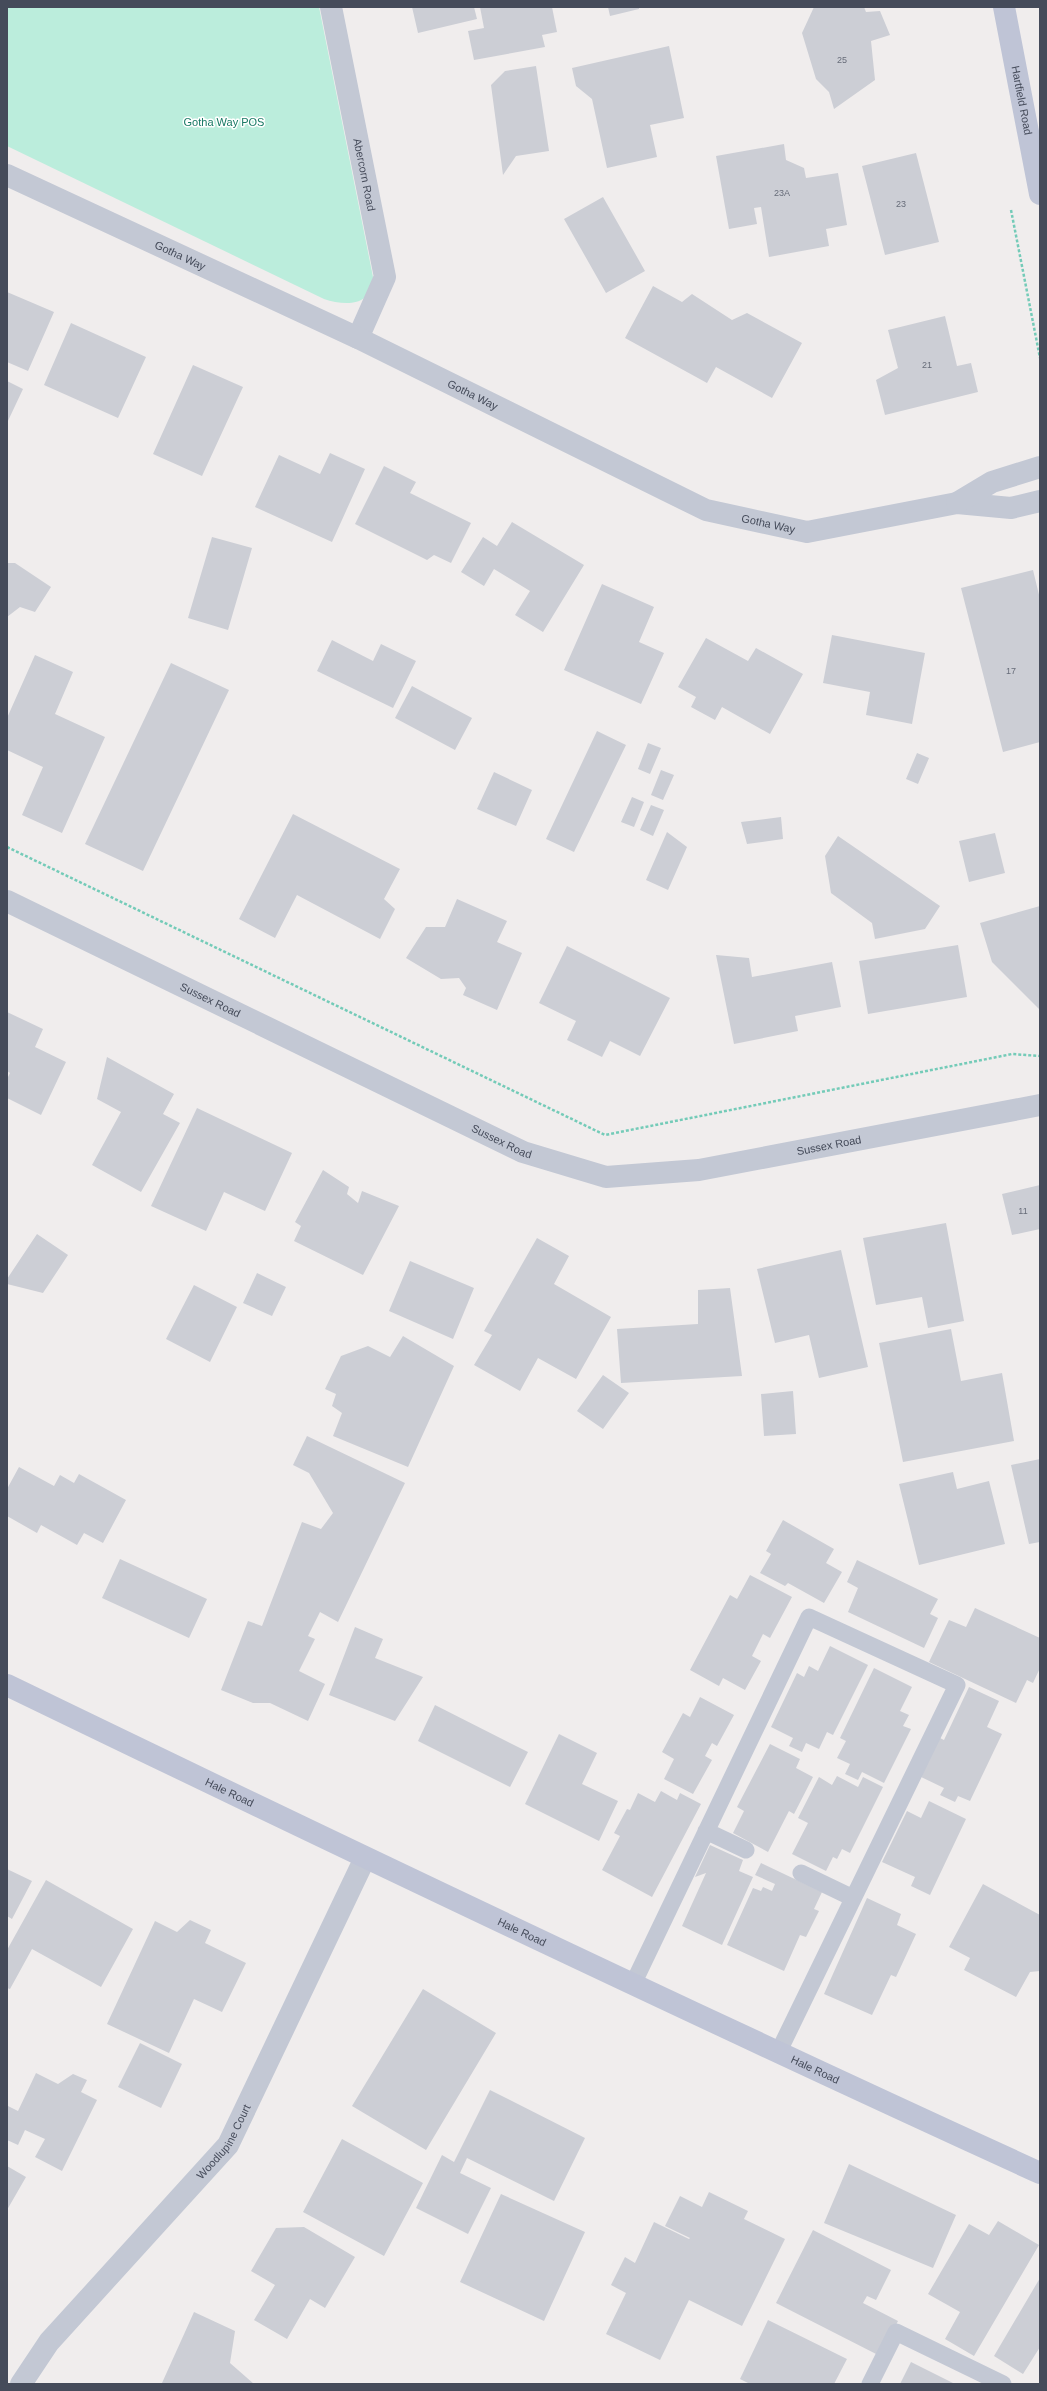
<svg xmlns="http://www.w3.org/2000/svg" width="1047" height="2391" font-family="Arial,sans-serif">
<rect width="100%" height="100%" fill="#f0eded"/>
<path fill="#bbeddc" d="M7,7H319L373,277C373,307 345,306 324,299L7,146Z"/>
<path fill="#ccced5" d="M412,7H474L477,19L418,33Z
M480,7H552L557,32L542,35L545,47L474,60L468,31L484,28Z
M608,7H639V9L610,16Z
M814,7H864L866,12L880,11L890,35L871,41L875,80L834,109L829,92L816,79L802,33Z
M669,46L684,118L650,125L657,157L607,168L592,99L576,86L572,68Z
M536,66L549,151L516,156L503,175L491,85L505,71Z
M784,144L786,160L804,168L806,178L838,173L847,225L826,229L829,246L769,257L761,207L754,208L757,224L729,229L716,156Z
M916,153L939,242L885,255L862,166Z
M603,197L645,271L606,293L564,219Z
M653,286L682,302L692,294L732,320L747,313L802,343L772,398L716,367L707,383L625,338Z
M7,292L54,312L28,371L7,362Z
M945,316L957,366L971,363L978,392L885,415L876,380L898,368L888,330Z
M71,323L146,357L118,418L44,385Z
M193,365L243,387L202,476L153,454Z
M7,381L23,389L7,423Z
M330,453L365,469L332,542L255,507L279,455L320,474Z
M384,466L416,482L410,493L471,523L451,563L434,555L427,560L355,524Z
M512,522L584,565L543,632L515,615L530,591L494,569L484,586L461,572L483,537L497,546Z
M212,537L252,548L228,630L188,618Z
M7,563H15L51,587L35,612L20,607L7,617Z
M1033,570L1040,599V742L1003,752L961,588Z
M602,584L654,607L639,642L664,653L641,704L564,670Z
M832,635L925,653L912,724L866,715L870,692L823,683Z
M706,638L748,661L756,648L803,674L770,734L722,707L715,720L691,707L696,697L678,687Z
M332,640L373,661L381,644L416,661L393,708L317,671Z
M35,655L73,672L55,714L105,737L62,833L22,815L43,767L7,750V718Z
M171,663L229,690L143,871L85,844Z
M412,686L472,718L455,750L395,718Z
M597,731L626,745L574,852L546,839Z
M648,743L661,748L650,774L638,769Z
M917,753L929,758L918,784L906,779Z
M661,770L674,775L663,800L651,795Z
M494,772L532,790L516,826L477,809Z
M632,797L644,802L634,827L621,822Z
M651,805L664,810L653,836L640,830Z
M293,814L400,869L384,899L395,909L380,939L297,895L275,938L239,919Z
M781,817L783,839L747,844L741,822Z
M667,832L687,847L668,890L646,880Z
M995,833L1005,873L969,882L959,841Z
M838,836L940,906L925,929L875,939L872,923L831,893L825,856Z
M457,899L507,921L497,942L522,953L497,1010L463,995L466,988L459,978L441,979L406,958L426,927H445Z
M1040,906V1010L992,962L980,923Z
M958,945L967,997L868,1014L859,961Z
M567,946L670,998L640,1056L610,1041L602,1057L567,1040L576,1021L539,1003Z
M716,955L749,958L752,977L832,962L841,1007L795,1016L798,1031L734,1044Z
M7,1012L43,1029L35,1047L66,1062L41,1115L7,1098V1079L10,1073L7,1071Z
M107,1057L174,1094L163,1114L180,1123L141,1192L92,1165L121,1112L97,1099Z
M197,1108L292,1153L265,1211L224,1192L206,1231L151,1206Z
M323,1170L349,1187L347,1194L358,1203L362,1191L399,1206L363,1275L294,1241L301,1226L295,1222Z
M1040,1185V1229L1012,1235L1002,1194Z
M946,1223L964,1321L928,1328L922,1297L876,1305L863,1238Z
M37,1234L68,1255L43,1293L7,1284V1279Z
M537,1238L569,1256L554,1284L611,1317L576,1379L538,1358L520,1391L474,1365L492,1335L484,1331Z
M841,1250L868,1367L819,1378L809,1335L775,1343L757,1269Z
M410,1261L474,1288L453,1339L389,1311Z
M257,1273L286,1287L272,1316L243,1303Z
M194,1285L237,1307L210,1362L166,1339Z
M730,1288L742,1376L621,1383L617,1329L698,1324V1290Z
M951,1329L961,1381L1002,1373L1014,1441L903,1462L879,1343Z
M403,1336L454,1366L408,1467L333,1436L342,1413L332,1406L336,1394L325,1389L341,1356L368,1346L390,1357Z
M603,1375L629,1393L603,1429L577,1411Z
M793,1391L796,1434L764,1436L761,1394Z
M307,1436L405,1483L338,1622L320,1612L308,1636L315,1639L299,1671L325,1684L308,1721L270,1703H253L221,1690L248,1621L262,1626L302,1522L321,1529L333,1513L309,1473L293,1465Z
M1040,1459V1542L1029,1544L1011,1465Z
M19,1467L54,1486L60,1475L74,1483L79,1474L126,1500L103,1543L84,1533L77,1545L41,1525L37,1533L7,1516V1489Z
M953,1472L957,1489L989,1481L1005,1544L919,1565L899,1484Z
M783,1520L834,1549L826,1563L842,1572L824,1603L788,1583L785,1586L760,1573L771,1554L766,1551Z
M120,1559L207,1599L189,1638L102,1598Z
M857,1560L938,1599L930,1614L938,1618L924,1648L848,1612L858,1588L847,1582Z
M750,1575L792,1597L770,1638L763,1634L752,1656L761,1661L745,1690L723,1678L719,1686L690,1670L730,1595L737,1599Z
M975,1608L1040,1638V1668L1033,1683L1027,1680L1016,1703L929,1662L949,1620L966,1627Z
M355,1627L383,1639L375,1658L423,1677L395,1721L329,1695Z
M830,1646L868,1665L833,1735L827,1732L819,1749L806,1743L802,1752L789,1746L793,1738L771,1727L797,1673L804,1677L809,1666L818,1671Z
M874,1668L912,1687L900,1711L909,1715L903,1726L911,1729L884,1783L862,1772L858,1780L845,1774L850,1764L837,1758L846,1741L840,1738Z
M969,1687L999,1701L987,1727L1002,1734L970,1801L958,1796L955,1802L940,1795L944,1788L919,1776L938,1737L944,1740Z
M700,1697L734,1715L717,1746L712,1743L705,1756L712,1760L693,1794L664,1779L674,1759L662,1752L683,1713L690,1717Z
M435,1705L528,1752L510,1787L418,1741Z
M559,1734L597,1753L582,1784L618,1801L599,1841L525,1804Z
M770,1744L800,1759L796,1768L813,1777L794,1814L789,1811L768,1852L733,1833L744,1811L737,1807Z
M837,1776L858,1787L863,1777L883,1787L850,1853L842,1849L837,1859L833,1857L826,1871L792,1854L808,1823L798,1818L819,1777L832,1785Z
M661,1791L677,1800L680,1793L701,1804L652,1897L602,1870L620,1836L614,1833L627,1809L630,1810L638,1793L655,1802Z
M929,1801L966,1819L930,1895L911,1886L915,1877L882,1862L907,1811L921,1818Z
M710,1845L743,1860L739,1871L753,1877L722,1945L682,1926L706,1873L695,1877Z
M761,1863L822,1892L814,1909L819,1911L806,1937L800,1935L784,1971L727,1945L753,1888L761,1891L763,1887L772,1891L775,1884L755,1875Z
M7,1869L32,1881L12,1919L7,1916Z
M46,1880L133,1929L101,1987L32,1949L10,1989L7,1988V1950Z
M983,1884L1040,1915V1971L1030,1972L1016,1997L964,1970L970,1958L949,1947Z
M867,1898L901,1914L897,1925L916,1934L896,1977L891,1975L872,2015L824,1994Z
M190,1920L211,1930L205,1943L246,1963L222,2012L194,1999L169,2053L107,2024L155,1921L177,1932Z
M423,1989L496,2033L426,2150L352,2106Z
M140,2043L182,2064L161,2108L118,2087Z
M36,2073L58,2084L73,2074L87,2080L81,2092L97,2100L62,2171L35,2157L45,2139L25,2130L18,2145L7,2140V2108L8,2106L18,2111Z
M490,2090L585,2138L554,2201L467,2158L460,2173L491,2188L468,2234L416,2208L442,2155L454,2162Z
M342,2139L423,2183L384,2256L303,2212Z
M849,2164L956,2215L933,2268L824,2223Z
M7,2166L26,2177L7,2210Z
M709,2192L748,2211L744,2219L785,2239L742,2326L689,2300L660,2360L606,2334L626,2293L611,2285L625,2257L635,2263L654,2222L689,2239L690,2238L665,2226L680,2196L702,2207Z
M501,2194L585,2232L544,2321L460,2282Z
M998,2221L1039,2245L974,2356L945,2339L960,2312L928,2294L969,2224L989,2235Z
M304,2227L355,2257L325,2308L310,2299L287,2339L254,2320L275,2285L251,2271L276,2228Z
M813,2230L891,2270L876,2300L867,2296L863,2303L898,2321L880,2356L776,2303Z
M1040,2278V2347L1023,2374L994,2356Z
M194,2312L235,2331L230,2363L254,2384L162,2383Z
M768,2320L847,2359L834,2384H750L740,2379Z
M911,2362L955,2384H900Z"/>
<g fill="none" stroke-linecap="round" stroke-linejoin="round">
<path stroke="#74cbb8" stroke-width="2.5" stroke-dasharray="3 2" stroke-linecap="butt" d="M1011,210L1040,358
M7,847L605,1135L1012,1054L1040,1056"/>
<path stroke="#c3c8d4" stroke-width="17" d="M706,1831L746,1850
M801,1873L853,1898
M633,1984L809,1617L957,1685L778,2053
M870,2384L896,2332L1003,2384"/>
<g stroke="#c3c8d4" stroke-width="22">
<path id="s1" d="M331,7L385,277L358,338"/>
<path id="s2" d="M7,175L358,338L706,510L807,532L957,503L1011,508L1040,501"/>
<path d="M957,503L992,482L1040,467"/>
<path id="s3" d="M7,901L523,1152L606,1177L699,1170L1040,1105"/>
<path id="s4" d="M21,2384L49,2342L228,2145L365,1858"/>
</g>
<g stroke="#bfc4d6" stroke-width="22">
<path id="s5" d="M1004,7L1040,194"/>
<path id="s6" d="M7,1685C350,1851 694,2015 1040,2173"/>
</g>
</g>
<g text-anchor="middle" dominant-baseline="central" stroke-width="3" stroke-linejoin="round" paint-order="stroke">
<g font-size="9" fill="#676c79">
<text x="842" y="60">25</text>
<text x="782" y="193">23A</text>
<text x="901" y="204">23</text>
<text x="927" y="365">21</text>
<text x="1011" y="671">17</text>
<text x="1023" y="1211">11</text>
</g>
<g font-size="11" fill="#454b5a" stroke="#fff">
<text stroke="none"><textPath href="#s5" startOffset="95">Hartfield Road</textPath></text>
<text stroke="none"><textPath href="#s1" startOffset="171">Abercorn Road</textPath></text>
<text stroke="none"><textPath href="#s2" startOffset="191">Gotha Way</textPath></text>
<text stroke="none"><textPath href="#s2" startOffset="515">Gotha Way</textPath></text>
<text stroke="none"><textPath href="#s2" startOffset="839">Gotha Way</textPath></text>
<text stroke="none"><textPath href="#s3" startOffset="226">Sussex Road</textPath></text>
<text stroke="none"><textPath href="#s3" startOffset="550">Sussex Road</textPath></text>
<text stroke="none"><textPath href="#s3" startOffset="886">Sussex Road</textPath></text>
<text stroke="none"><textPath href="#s6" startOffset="247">Hale Road</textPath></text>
<text stroke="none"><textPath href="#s6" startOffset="571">Hale Road</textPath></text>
<text stroke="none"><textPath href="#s6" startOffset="895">Hale Road</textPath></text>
<text stroke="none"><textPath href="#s4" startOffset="317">Woodlupine Court</textPath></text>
</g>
<g font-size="11" fill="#187964" stroke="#fff">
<text x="224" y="122">Gotha Way POS</text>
</g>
</g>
<rect width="1047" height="2391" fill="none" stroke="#454b5a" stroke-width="16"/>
</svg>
